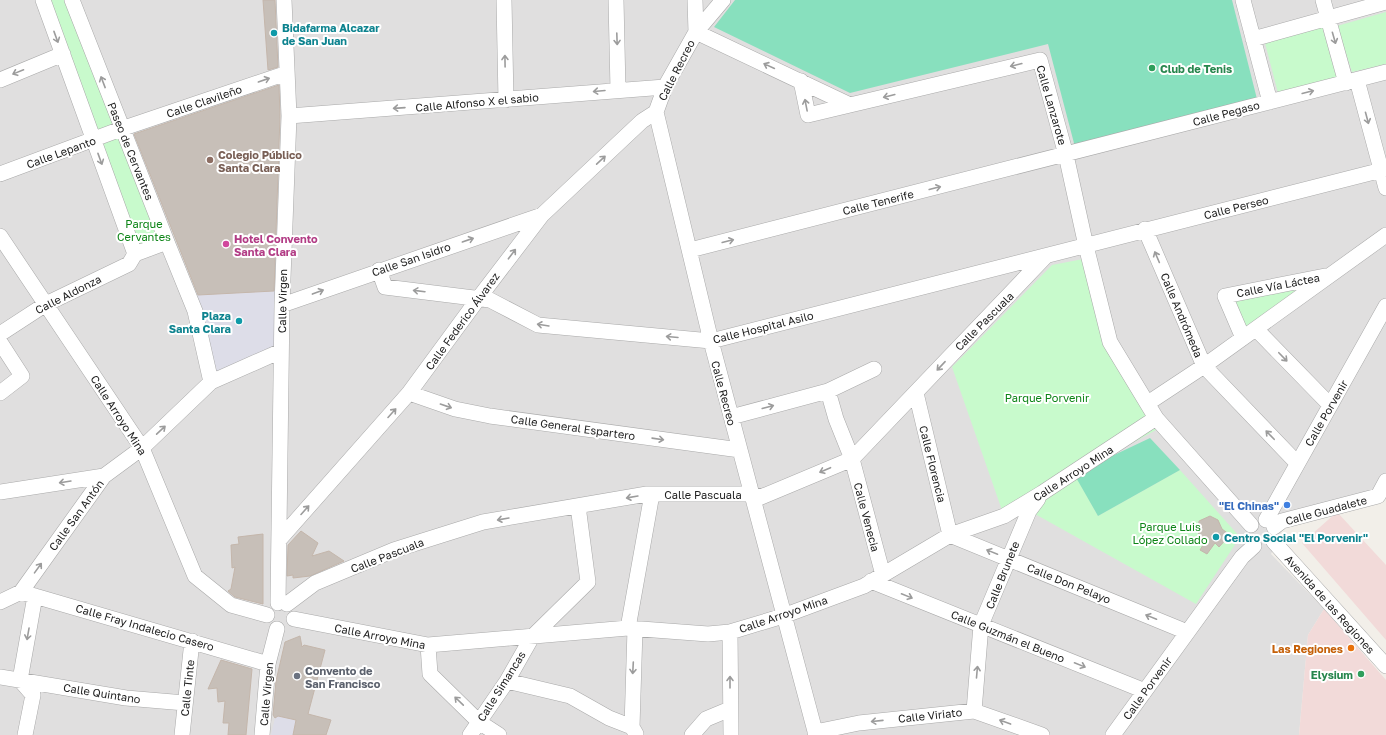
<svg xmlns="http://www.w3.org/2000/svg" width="1386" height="735" font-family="'Golos Text',sans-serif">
<rect width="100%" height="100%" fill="#f2efe9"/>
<path fill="#e0dfdf" d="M0,0H1386V490L1283,528L1271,554L1324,609L1308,635L1299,735H0Z"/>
<path fill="#f2dad9" d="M1337,512L1386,565V640L1302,543Z
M1324,609L1386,680V735H1299L1308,635Z"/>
<path fill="#c8facc" d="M43,0H72L167,242L135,254Z
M1386,12V64L1352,72L1337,26Z
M1322,26L1337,79L1278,93L1265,43Z
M1083,259L1148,415L1156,430L1075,475L1098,516L1180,470L1240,537L1196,604L1035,514L1004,516L952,367L1052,265Z
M1298,290L1245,328L1233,298Z"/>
<path fill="#88e0be" d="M735,0H1232L1257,99L1075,147L1048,44L850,93L714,27Z
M1150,438L1180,470L1098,516L1074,474Z"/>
<path fill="#dddde8" d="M275,291L277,348L214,376L195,295Z
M278,716L295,720L296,724L293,735H271L275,718Z"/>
<path fill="#c7bfb8" stroke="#c4b6ab" d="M263,0H275L278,67L268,70Z
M279,85L280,116L274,291L198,295L134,134Z
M1210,516L1218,520L1222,529L1230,535L1219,547L1215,543L1207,554L1200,550L1206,540L1198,533L1199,521Z
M301,531L318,543L312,556L329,551L344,561L310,576L293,578V575L287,576L288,545Z
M263,534V604L235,597L228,591L231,589L235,567L232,568L231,545L239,544L238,537Z
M300,636L302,647L304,645L325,650L308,714L331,720L326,735H293L296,720L278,716L275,718L273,715L276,681L285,642Z
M221,660L252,669L246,735H228L229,723H223L225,701L218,702L217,688L208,689Z"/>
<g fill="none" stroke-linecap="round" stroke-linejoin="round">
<defs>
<path id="minor" d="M43,0L135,254
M72,0L167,242L135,254
M504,0L506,100
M616,0L618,90
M695,0L696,32
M723,0L696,32L665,87L656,112L711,341L816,735
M1243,0L1270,102
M1323,0L1346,83
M696,32L850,105L1040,60L1066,155L1086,246L1110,342L1156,418L1251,525
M1253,39L1386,2
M0,80L63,54
M1357,80L1386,188
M801,81L808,115L850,105
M289,116L665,87
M0,174L121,129L287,73
M1145,229L1204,366L1297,463
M0,236L142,448L195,576L231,605L267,615
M167,242L195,311L211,382L281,351
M690,250L1386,72
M379,270L385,287L490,300L538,325L711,341L1386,169
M282,305L542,215
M1256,329L1330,405
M0,334L46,304L129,264L135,254
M1243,338L1225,296L1325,276
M0,342L22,376L0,393
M828,391L874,369
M409,393L455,409L490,416L740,450
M916,393L950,535L1187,632
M1148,403L1204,366L1386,235
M731,417L828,391L836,419L852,459L883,575
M0,492L104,476
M1266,520L1386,306
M1274,527L1282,521L1378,496L1386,481
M279,540L409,393L478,299L542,215L642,121L656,112
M1274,542L1386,666
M871,581L1145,691
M21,592L268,664
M0,602L21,592L104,476L142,448L211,382
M278,603L282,305L289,116L284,0
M287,604L315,583L394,550L483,522L647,494H751L761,497L852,459L1045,257
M294,619L428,645L628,628L708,634L730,632L783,616L864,586L950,535L1004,516L1042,493L1156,418
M628,628L652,494
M635,629L632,727L636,734
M730,632L731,735
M428,645L430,674L479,722L499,735
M0,677L126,698L185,703
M507,681L570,696L609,718L632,727
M974,711L981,625L1029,511L1038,499
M815,732L859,723L974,711L1042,735
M25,735L33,695L20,680L35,596
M182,735L192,641
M262,735L268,664L277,629
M470,735L507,681L532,637L588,582L578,506
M692,735L706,719L730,709
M1113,735L1242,557L1254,546"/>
</defs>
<use href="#minor" stroke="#a9a9a9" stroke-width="16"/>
<use href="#minor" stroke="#fff" stroke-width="15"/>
</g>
<defs><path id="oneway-shaft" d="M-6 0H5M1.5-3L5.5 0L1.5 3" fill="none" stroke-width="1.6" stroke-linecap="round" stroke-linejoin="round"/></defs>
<g stroke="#9c9c9c">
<use href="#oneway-shaft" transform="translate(56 37) rotate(70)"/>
<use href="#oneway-shaft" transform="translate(1334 38) rotate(74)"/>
<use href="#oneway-shaft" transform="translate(617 39) rotate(88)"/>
<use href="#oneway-shaft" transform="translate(505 61) rotate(-91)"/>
<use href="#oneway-shaft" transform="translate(1016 65) rotate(166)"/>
<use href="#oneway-shaft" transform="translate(769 66) rotate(-155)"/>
<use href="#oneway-shaft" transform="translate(18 72) rotate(158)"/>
<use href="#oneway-shaft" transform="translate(264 80) rotate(-19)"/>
<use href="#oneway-shaft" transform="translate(103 82) rotate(-111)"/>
<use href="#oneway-shaft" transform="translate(599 91) rotate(175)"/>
<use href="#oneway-shaft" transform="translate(1308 92) rotate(-14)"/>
<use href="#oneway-shaft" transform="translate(889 96) rotate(166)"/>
<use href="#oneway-shaft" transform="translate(806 105) rotate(-101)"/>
<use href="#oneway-shaft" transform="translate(399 108) rotate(176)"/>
<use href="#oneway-shaft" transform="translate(1367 118) rotate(75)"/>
<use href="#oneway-shaft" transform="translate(100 159) rotate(70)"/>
<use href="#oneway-shaft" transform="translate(601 160) rotate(-43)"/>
<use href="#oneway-shaft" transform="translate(935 188) rotate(-14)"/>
<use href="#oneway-shaft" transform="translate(468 240) rotate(-19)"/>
<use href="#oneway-shaft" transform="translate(728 241) rotate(-14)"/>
<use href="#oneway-shaft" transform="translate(512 254) rotate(-53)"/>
<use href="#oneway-shaft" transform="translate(1157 257) rotate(-113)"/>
<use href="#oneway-shaft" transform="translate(419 291) rotate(-173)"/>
<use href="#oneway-shaft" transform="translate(318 292) rotate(-20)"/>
<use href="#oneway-shaft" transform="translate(543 325) rotate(-171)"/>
<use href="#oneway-shaft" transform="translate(672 337) rotate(-175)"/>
<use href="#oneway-shaft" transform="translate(1283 357) rotate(46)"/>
<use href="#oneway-shaft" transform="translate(941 366) rotate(133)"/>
<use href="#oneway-shaft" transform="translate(446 406) rotate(19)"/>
<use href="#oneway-shaft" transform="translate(768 407) rotate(-15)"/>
<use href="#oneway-shaft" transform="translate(392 413) rotate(-48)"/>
<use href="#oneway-shaft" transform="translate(161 430) rotate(-43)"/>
<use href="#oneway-shaft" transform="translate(1270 435) rotate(-134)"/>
<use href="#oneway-shaft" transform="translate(658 439) rotate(8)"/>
<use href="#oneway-shaft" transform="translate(825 470) rotate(157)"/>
<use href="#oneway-shaft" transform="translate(65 482) rotate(171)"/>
<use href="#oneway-shaft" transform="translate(632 497) rotate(170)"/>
<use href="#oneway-shaft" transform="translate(305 510) rotate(-48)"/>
<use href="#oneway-shaft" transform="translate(503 519) rotate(170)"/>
<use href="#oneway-shaft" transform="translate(992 552) rotate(-158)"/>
<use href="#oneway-shaft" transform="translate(38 568) rotate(-54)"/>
<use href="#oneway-shaft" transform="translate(907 596) rotate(22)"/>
<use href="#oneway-shaft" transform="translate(1151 617) rotate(-158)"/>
<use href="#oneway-shaft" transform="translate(28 634) rotate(100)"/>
<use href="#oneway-shaft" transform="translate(1080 665) rotate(22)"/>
<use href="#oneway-shaft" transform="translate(633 668) rotate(93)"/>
<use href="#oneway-shaft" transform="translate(977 672) rotate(-85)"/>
<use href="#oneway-shaft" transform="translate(730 682) rotate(-90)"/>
<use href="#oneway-shaft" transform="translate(459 701) rotate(-136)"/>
<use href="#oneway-shaft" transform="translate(877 721) rotate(174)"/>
<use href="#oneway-shaft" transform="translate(1005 722) rotate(-160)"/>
</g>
<g fill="#0f9aa8" stroke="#fff" stroke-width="1.5">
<circle cx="274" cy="33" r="4"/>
<circle cx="239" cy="321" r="4"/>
<circle cx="1216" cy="537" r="4"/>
</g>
<g fill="#2e9e5b" stroke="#fff" stroke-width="1.5">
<circle cx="1152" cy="68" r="4"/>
<circle cx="1361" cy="674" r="4"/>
</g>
<circle fill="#8d6e63" stroke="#fff" stroke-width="1.5" cx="210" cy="160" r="4"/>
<circle fill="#d1479c" stroke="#fff" stroke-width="1.5" cx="226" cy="244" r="4"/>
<circle fill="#3f7fe0" stroke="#fff" stroke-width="1.5" cx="1287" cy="505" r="4"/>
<circle fill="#e8710a" stroke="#fff" stroke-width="1.5" cx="1351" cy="648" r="4"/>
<circle fill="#6b7280" stroke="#fff" stroke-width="1.5" cx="297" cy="676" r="4"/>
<g text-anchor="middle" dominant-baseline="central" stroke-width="4" stroke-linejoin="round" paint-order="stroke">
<g font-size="11" font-weight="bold" fill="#0d838f" stroke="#fff" text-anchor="start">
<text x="282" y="27">Bidafarma Alcazar<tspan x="282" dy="13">de San Juan</tspan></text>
<text x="231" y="315" text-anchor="end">Plaza<tspan x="231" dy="13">Santa Clara</tspan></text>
<text x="1224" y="537">Centro Social "El Porvenir"</text>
</g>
<g font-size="11" font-weight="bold" fill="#27864d" stroke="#fff" text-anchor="start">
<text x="1160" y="68">Club de Tenis</text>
<text x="1353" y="674" text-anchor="end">Elysium</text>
</g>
<g font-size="11" fill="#222" stroke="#fff">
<text transform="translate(676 70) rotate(-63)">Calle Recreo</text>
<text transform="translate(204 101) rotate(-19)">Calle Clavileño</text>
<text transform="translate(477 102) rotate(-5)">Calle Alfonso X el sabio</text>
<text transform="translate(1052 105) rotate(74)">Calle Lanzarote</text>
<text transform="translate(1226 113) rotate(-15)">Calle Pegaso</text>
<text transform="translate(131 151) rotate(68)">Paseo de Cervantes</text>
<text transform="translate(61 152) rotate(-20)">Calle Lepanto</text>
<text transform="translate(878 202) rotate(-14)">Calle Tenerife</text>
<text transform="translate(1236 207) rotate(-14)">Calle Perseo</text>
<text transform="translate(411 259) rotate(-19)">Calle San Isidro</text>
<text transform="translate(1278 285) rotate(-11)">Calle Vía Láctea</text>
<text transform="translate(68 294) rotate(-27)">Calle Aldonza</text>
<text transform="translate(282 301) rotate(-89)">Calle Virgen</text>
<text transform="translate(1182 315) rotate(67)">Calle Andrómeda</text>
<text transform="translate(462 321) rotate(-54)">Calle Federico Álvarez</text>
<text transform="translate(984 321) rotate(-45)">Calle Pascuala</text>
<text transform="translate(763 327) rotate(-14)">Calle Hospital Asilo</text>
<text transform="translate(724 393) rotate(75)">Calle Recreo</text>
<text transform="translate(1326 413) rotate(-60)">Calle Porvenir</text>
<text transform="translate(119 415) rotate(57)">Calle Arroyo Mina</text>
<text transform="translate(573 427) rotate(8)">Calle General Espartero</text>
<text transform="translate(933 464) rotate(76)">Calle Florencia</text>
<text transform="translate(1073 473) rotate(-33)">Calle Arroyo Mina</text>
<text x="703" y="494">Calle Pascuala</text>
<text transform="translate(1326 510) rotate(-15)">Calle Guadalete</text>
<text transform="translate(76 515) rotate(-54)">Calle San Antón</text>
<text transform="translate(867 517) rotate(75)">Calle Venecia</text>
<text transform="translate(387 555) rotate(-21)">Calle Pascuala</text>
<text transform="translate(1002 575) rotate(-68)">Calle Brunete</text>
<text transform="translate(1069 583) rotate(22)">Calle Don Pelayo</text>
<text transform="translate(1330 604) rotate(48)">Avenida de las Regiones</text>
<text transform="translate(783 614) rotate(-19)">Calle Arroyo Mina</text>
<text transform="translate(145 627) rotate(16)">Calle Fray Indalecio Casero</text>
<text transform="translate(380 636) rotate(11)">Calle Arroyo Mina</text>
<text transform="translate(1008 636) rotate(22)">Calle Guzmán el Bueno</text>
<text transform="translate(501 686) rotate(-58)">Calle Simancas</text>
<text transform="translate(187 688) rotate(-84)">Calle Tinte</text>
<text transform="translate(1147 688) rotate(-54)">Calle Porvenir</text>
<text transform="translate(102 693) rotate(9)">Calle Quintano</text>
<text transform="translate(266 694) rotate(-85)">Calle Virgen</text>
<text transform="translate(930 715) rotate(-6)">Calle Viriato</text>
</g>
<g font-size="11" font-weight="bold" fill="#785e54" stroke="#fff" text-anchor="start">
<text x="218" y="154">Colegio Público<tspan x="218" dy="13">Santa Clara</tspan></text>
</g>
<g font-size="11" fill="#0c8416" stroke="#fff">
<text x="144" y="223">Parque<tspan x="144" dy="13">Cervantes</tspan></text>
<text x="1047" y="397">Parque Porvenir</text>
<text x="1170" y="526">Parque Luis<tspan x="1170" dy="13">López Collado</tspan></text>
</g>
<g font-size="11" font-weight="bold" fill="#b23c85" stroke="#fff" text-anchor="start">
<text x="234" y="238">Hotel Convento<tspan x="234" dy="13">Santa Clara</tspan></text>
</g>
<g font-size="11" font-weight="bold" fill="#366cbe" stroke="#fff" text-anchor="end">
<text x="1279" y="505">"El Chinas"</text>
</g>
<g font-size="11" font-weight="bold" fill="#c56008" stroke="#fff" text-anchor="end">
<text x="1343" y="648">Las Regiones</text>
</g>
<g font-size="11" font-weight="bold" fill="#5b616d" stroke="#fff" text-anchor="start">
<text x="305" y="670">Convento de<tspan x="305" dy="13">San Francisco</tspan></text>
</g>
</g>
</svg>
